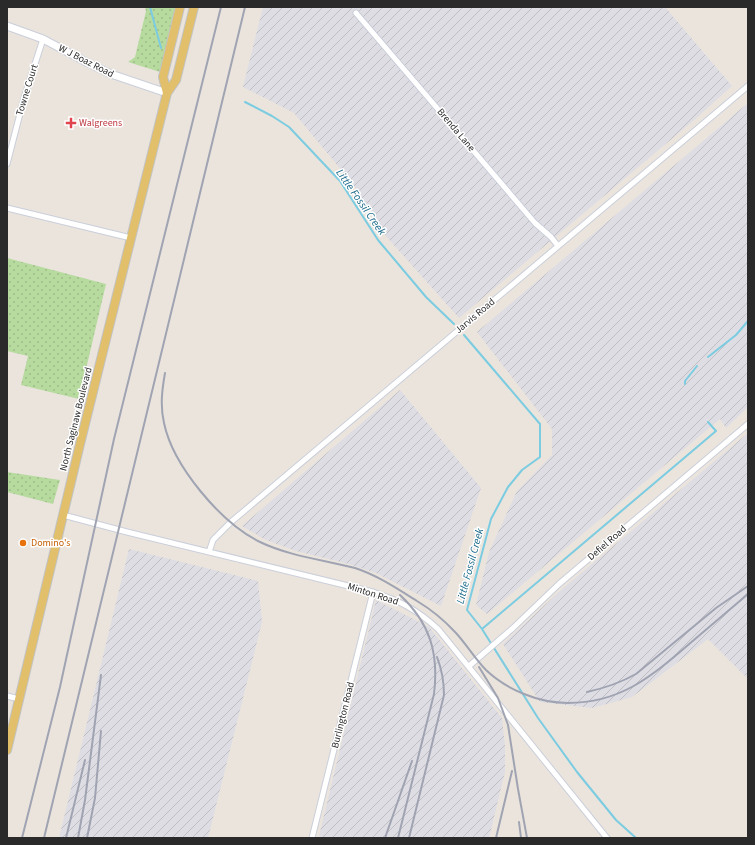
<svg xmlns="http://www.w3.org/2000/svg" width="755" height="845" font-family="'Source Sans 3',sans-serif">
<defs>
<pattern id="industrial-furrows" width="10" height="10" patternUnits="userSpaceOnUse"><rect width="10" height="10" fill="#dedde3"/><path d="M-1 1l2-2M0 10L10 0M9 11l2-2" fill="none" stroke="#bfbec3"/></pattern>
<pattern id="grass-dots" width="8" height="8" patternUnits="userSpaceOnUse"><rect width="8" height="8" fill="#b7db9f"/><path d="M2 2h.1M6 6h.1" fill="none" stroke="#9ebc89" stroke-width="1.8" stroke-linecap="round"/></pattern>
</defs>
<rect width="100%" height="100%" fill="#eae4dd"/>
<path fill="url(#industrial-furrows)" d="M263,7H665L732,86L693,121L459,318L384,234L353,184L294,113L243,87Z
M748,103V407L726,428L720,419L487,614L476,605L489,552L517,491L552,455V429L477,332Z
M400,390L481,488L441,606L376,573L349,564L296,551L266,540L242,526Z
M748,433V679L708,639L632,697L592,708L540,702L503,644L561,590Z
M129,549L258,581L262,622L208,838H59Z
M376,600L429,627L502,718L505,746V772L489,838H327L319,836Z"/>
<path fill="url(#grass-dots)" d="M145,7H176L160,72L128,62L135,57L146,11Z
M7,258L106,284L79,399L21,385L28,356L7,351Z
M7,472L60,480L53,504L7,492Z"/>
<g fill="none" stroke-linecap="round" stroke-linejoin="round">
<path stroke="#7bcce1" stroke-width="2" d="M150,7L161,48
M245,102L272,116L289,127L340,181L378,240L426,297L454,324
M464,335L540,424V457L522,470L508,487L491,519L467,610L482,629L538,718L577,772L616,820L636,838
M708,357L736,335L748,321
M685,384V381L697,366
M482,629L716,431L708,422"/>
<defs>
<path id="minor" d="M356,13L535,223L551,237L558,246
M7,164L24,98L43,39
M7,208L131,238
M63,515L127,532L373,592C400,601 416,609 438,629L607,838
M209,552L213,540L231,522L748,86
M469,666L513,628L559,584L748,424
M7,696L19,699
M312,838L373,592"/>
<path id="secondary" d="M7,26L43,39L88,63L111,74L167,93"/>
<path id="primary" d="M167,93L163,77L180,7
M7,750L80,444L167,93L176,80L194,7"/>
</defs>
<use href="#minor" stroke="#cbcfda" stroke-width="7"/>
<use href="#secondary" stroke="#cbcfda" stroke-width="9"/>
<use href="#primary" stroke="#c3c3c3" stroke-width="10"/>
<use href="#minor" stroke="#fff" stroke-width="5"/>
<use href="#secondary" stroke="#fff" stroke-width="7"/>
<use href="#primary" stroke="#e1bf6b" stroke-width="8"/>
<path stroke="#a0a4b2" stroke-width="2" d="M165,373C162,390 160,406 164,423C173,466 221,523 260,542C289,556 324,560 355,568C377,575 398,589 417,601C432,610 445,621 456,633C467,645 475,659 486,670C507,690 539,703 568,703C620,703 651,677 688,645C708,628 728,611 748,594
M479,667L498,698L508,725L518,789L527,838
M587,692C605,688 620,683 636,674L716,608L748,586
M519,822L521,838
M22,838L60,687L114,439L221,7
M44,838L245,7
M66,838L85,760
M78,838L85,800L101,675
M87,838L95,798L101,731
M385,838L412,761
M398,838L434,694C439,653 430,623 400,595
M409,838L444,695C444,681 442,670 437,657
M496,838L512,771"/>
</g>
<path fill="#e0444e" stroke="#fff" stroke-width="1.5" d="M69 117h4v4h4v4h-4v4h-4v-4h-4v-4h4z"/>
<circle fill="#e8710a" stroke="#fff" stroke-width="1.5" cx="23" cy="543" r="4"/>
<g text-anchor="middle" dominant-baseline="central" stroke-width="3" stroke-linejoin="round" paint-order="stroke">
<g font-size="10" fill="#2a2a2a" stroke="#fff">
<text transform="translate(86 61) rotate(27)">W J Boaz Road</text>
<text transform="translate(27 90) rotate(-73)">Towne Court</text>
<text transform="translate(456 130) rotate(50)">Brenda Lane</text>
<text transform="translate(475 316) rotate(-40)">Jarvis Road</text>
<text transform="translate(76 419) rotate(-76)">North Saginaw Boulevard</text>
<text transform="translate(607 543) rotate(-41)">Defiel Road</text>
<text transform="translate(373 594) rotate(18)">Minton Road</text>
<text transform="translate(343 715) rotate(-76)">Burlington Road</text>
</g>
<g font-size="10" fill="#be3a42" stroke="#fff" text-anchor="start">
<text x="79" y="123">Walgreens</text>
</g>
<g font-size="10" fill="#c56008" stroke="#fff" text-anchor="start">
<text x="31" y="543">Domino's</text>
</g>
<g font-size="11" font-style="italic" fill="#1c6b8b" stroke="#fff">
<text transform="translate(361 202) rotate(55)">Little Fossil Creek</text>
<text transform="translate(470 566) rotate(-75)">Little Fossil Creek</text>
</g>
</g>
<rect width="755" height="845" fill="none" stroke="#2a2a2a" stroke-width="16"/>
</svg>
